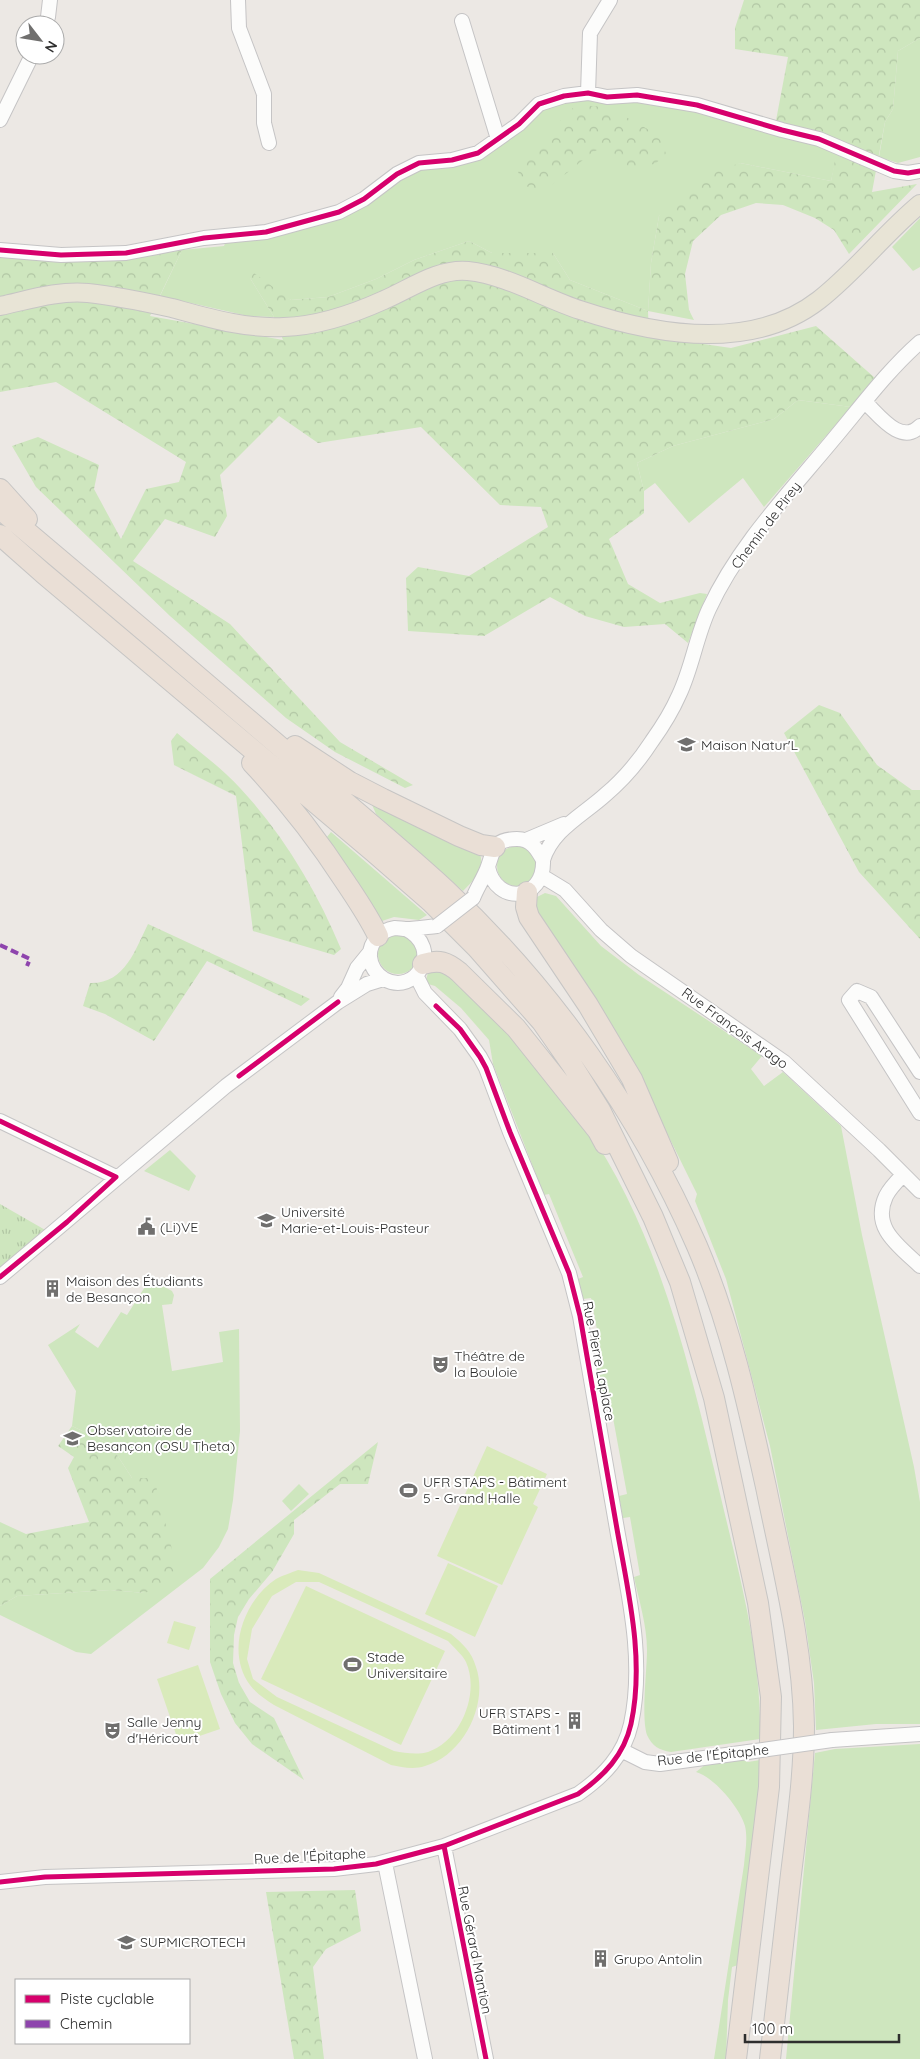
<svg xmlns="http://www.w3.org/2000/svg" width="920" height="2059" font-family="Quicksand,sans-serif">
<defs>
<pattern id="forest-crowns" width="20" height="18" patternUnits="userSpaceOnUse" patternTransform="scale(1.25)"><rect width="20" height="18" fill="#cee6be"/><path d="M2 6a3 3 0 1 1 6 0M12 15a3 3 0 1 1 6 0" fill="none" stroke="#b1c6a4"/></pattern>
<pattern id="park-tufts" width="24" height="20" patternUnits="userSpaceOnUse" patternTransform="scale(1.25)"><rect width="24" height="20" fill="#cee6be"/><path d="M3 7l-1-3M5 7V3M7 7l1-3M15 17l-1-3M17 17v-4M19 17l1-3" fill="none" stroke="#b1c6a4"/></pattern>
</defs>
<rect width="100%" height="100%" fill="#ece8e4"/>
<path fill="#cee6be" d="M920,38V157L898,163L879,157L885,122L893,109L898,51Z
M586,99L634,100L701,110L838,150L831,181L740,163L659,216L651,263L648,311L570,280L553,253H492L469,241L414,260L376,279L328,297L291,300L250,278L274,317L248,316L160,296L182,250L224,246L226,241L276,234L418,168L453,165L539,109L558,102Z
M920,218V267L913,271L892,247Z
M798,400L851,407L764,507L743,478L689,523L655,483L644,491L637,463L673,446L774,419Z
M370,800L480,854C485,869 473,881 463,891L376,814Z
M331,832L427,915L419,920L394,917L382,921L327,837Z
M497 866a20 20 0 1 1 40 0a20 20 0 1 1-40 0Z
M545,893L556,896L601,946L639,975L762,1056L751,1069L764,1086L783,1072L841,1126L862,1235L914,1467L920,1502V1724H876L816,1730L814,1683L805,1621L770,1446L726,1279L695,1201L697,1194L631,1060L534,912L537,897Z
M378 954a20 20 0 1 1 40 0a20 20 0 1 1-40 0Z
M441,969C461,987 483,1005 501,1025C518,1044 534,1065 551,1084C562,1098 574,1110 584,1124C661,1235 690,1369 721,1498C740,1578 762,1656 760,1739L671,1752C659,1750 652,1746 647,1735C641,1717 647,1670 647,1650C647,1625 639,1601 634,1577L640,1575L630,1517L623,1518L619,1496L627,1494L609,1396H601L594,1358L602,1356L591,1298L583,1299L578,1279L583,1277L549,1194L544,1195L493,1064L489,1040L461,1008L435,986L428,984L426,980L428,973Z
M170,1150L196,1176L189,1191L144,1171Z
M150,1279L172,1291L174,1295L172,1304L162,1305L172,1371L223,1362L219,1332L239,1329L240,1431L233,1500L228,1529L219,1547L203,1568L91,1654L76,1652L0,1615V1606L17,1596L110,1590L145,1593L132,1478L110,1444L72,1426L76,1391L48,1345L80,1324L75,1332L98,1348L121,1312L127,1315Z
M299,1484L309,1494L291,1511L282,1501Z
M920,1744V2059H786L815,1753L835,1749Z
M743,1760L748,1762L760,1760L759,1789L738,1965L732,1967L728,2000L726,2059H714L744,1865C745,1852 748,1839 745,1826C740,1808 714,1777 696,1772L706,1764Z"/>
<path fill="url(#forest-crowns)" d="M744,0H920V38L898,51L893,109L885,122L872,192L917,184L849,254L834,230L815,218L783,205L756,203L721,215L693,241L685,274L689,310L694,320L648,311L649,336L731,348L816,326L875,378L851,407L798,400L774,419L673,446L637,463L644,491V513L609,539L628,584L660,603L700,593L707,594L688,643L665,624L624,627L585,616L550,597L484,636L408,631L406,578L418,567L469,576L548,527L541,507L500,505L421,427L318,443L279,416L220,475L227,516L215,537L165,519L133,561L230,624L340,742L413,785L405,788L335,752L286,718L170,616L36,487L12,446L38,437L99,465L94,489L121,539L146,489L179,482L186,462L56,382L0,392V257L123,260L182,250L150,316L283,340L274,317L250,278L254,273L291,300L328,297L376,279L414,260L469,241L492,253H553L570,280L648,311L651,263L659,216L696,178L740,163L831,181L837,150L774,131L788,57L735,49V28Z
M576,105L608,107L660,136L666,154L655,164L629,167L606,146L593,152L543,192L520,184L517,163Z
M819,705L840,713L877,765L912,790H920V939L859,872L784,733Z
M177,733C198,751 222,768 240,788C283,834 317,891 341,949L334,955L253,931L236,796L174,765L171,741Z
M148,924L310,999L301,1006L207,961L154,1041L105,1014L83,1006L90,983C125,984 135,950 148,924Z
M72,1426L110,1444L132,1478H154L179,1577L145,1593L110,1590L17,1596L0,1606V1522L26,1534L89,1522L68,1468L74,1457L58,1446Z
M378,1442L368,1484H340L294,1520V1534L272,1572L249,1599L238,1617L234,1635L233,1663L239,1683L250,1702L274,1718L304,1780L252,1744L235,1723L221,1694L210,1662V1579Z
M355,1890L361,1931L326,1949L313,1967L324,2059H294L266,1892Z"/>
<path fill="url(#park-tufts)" d="M0,1204L47,1231L0,1272Z"/>
<path fill="#d9eabb" fill-rule="evenodd" d="M487,1446L547,1474L533,1504L538,1507L502,1585L437,1556Z
M448,1563L498,1586L475,1637L425,1614Z
M298,1570L319,1573L451,1634C462,1643 472,1652 476,1667C489,1704 463,1756 425,1766C413,1770 402,1767 391,1765L274,1705C265,1699 256,1693 250,1685C225,1651 244,1600 276,1579C283,1575 291,1573 298,1570ZM296,1582H319L448,1641C454,1648 462,1654 466,1662C480,1693 461,1741 428,1752C417,1755 405,1753 394,1751L277,1697L253,1679L247,1659L252,1629L272,1596Z
M306,1586L445,1651L401,1745L261,1679Z
M174,1621L196,1627L189,1650L167,1643Z
M198,1665L220,1729L179,1743L157,1679Z"/>
<g fill="none" stroke-linecap="round" stroke-linejoin="round">
<defs>
<path id="minor" d="M238,0L239,28L264,94V123L269,143
M462,21L498,139
M45,25L48,17L50,0
M588,93L590,33L610,0
M0,120L32,55
M0,250L61,255L126,253L204,238L266,232L339,212L364,199L397,174L419,163L452,160L478,153L519,124L539,104L564,96L588,93L607,97L637,95L697,105L782,130L819,139L894,171L908,173L920,171
M865,402C879,415 901,446 920,426
M526,840L564,824
M543,860C552,830 583,815 605,795C623,780 639,761 652,741C662,727 672,711 679,695C692,668 696,637 709,609C738,546 788,494 832,441C860,408 887,371 920,342
M542,876L565,890L601,930L631,956L784,1062L879,1150L920,1191
M473,898C477,888 483,879 487,869C494,851 492,839 517,839C531,839 537,849 543,860C545,901 496,906 488,867
M406,929C444,948 416,997 384,979C376,974 371,966 370,957C369,942 381,930 395,928C399,928 402,929 406,929C416,929 427,927 437,926
M341,997L348,988L357,968L370,952
M920,1072L871,997L857,991L849,1000L920,1113
M0,1121L116,1177
M903,1175C897,1181 890,1188 886,1196C871,1228 899,1246 920,1266
M0,1277L226,1086L338,1002L367,984L383,979
M832,1740L920,1734
M621,1750L645,1762L660,1764L748,1752
M444,1846L486,2059
M385,1863L425,2059
M0,1882L45,1877L334,1869L376,1864L444,1846L578,1794C604,1776 624,1755 631,1724C645,1659 628,1592 617,1529C605,1458 592,1387 580,1316L569,1273L510,1132L486,1068L480,1057L460,1029L425,993L416,975"/>
<path id="major" d="M0,306C28,300 59,290 88,293C116,296 145,302 172,308C209,318 245,329 284,327C319,326 353,314 384,300C410,289 438,268 468,271C507,275 543,298 580,310C655,335 752,352 819,300C856,271 884,234 920,204"/>
<path id="highway" d="M0,489L27,519
M0,509C100,593 199,677 298,762C348,805 398,846 446,890C552,989 639,1113 697,1246C730,1323 748,1405 766,1487C782,1566 803,1645 804,1726C804,1776 797,1824 791,1874C784,1936 777,1997 770,2059
M0,535L43,573L375,853L431,902L477,948L542,1022L572,1065L600,1110L653,1217L680,1282L714,1398L758,1603L771,1697L769,1787L736,2059
M295,746L350,782L383,799L459,836L481,845L495,847
M252,763C287,800 318,840 346,883C358,901 369,917 378,936
M527,892L526,907L529,917L588,1005L632,1079L668,1162
M423,964C439,959 447,962 459,972L516,1028L598,1131L605,1144"/>
</defs>
<use href="#minor" stroke="#c5c4c5" stroke-width="16"/>
<use href="#major" stroke="#c6c5c4" stroke-width="20"/>
<use href="#highway" stroke="#c6c5c4" stroke-width="22"/>
<use href="#minor" stroke="#fcfcfb" stroke-width="14"/>
<use href="#major" stroke="#e8e4d6" stroke-width="18"/>
<use href="#highway" stroke="#eadfd6" stroke-width="20"/>
<defs>
<path id="minor-bridge" d="M437,926L473,898
M748,1752L832,1740"/>
</defs>
<use href="#minor-bridge" stroke="#c5c4c5" stroke-width="16" stroke-linecap="butt"/>
<use href="#minor-bridge" stroke="#fcfcfb" stroke-width="14"/>
<path stroke="#8e44ad" stroke-width="4" stroke-dasharray="8 4" stroke-linecap="butt" d="M0,945L30,959L27,966"/>
<defs>
<path id="cycleway" d="M0,250L61,255L126,253L204,238L266,232L339,212L364,199L397,174L419,163L452,160L478,153L519,124L539,104L564,96L588,93L607,97L637,95L697,105L782,130L819,139L894,171L908,173L920,171
M239,1076L338,1002
M0,1121L116,1177L67,1222L0,1277
M444,1846L486,2059
M0,1882L45,1877L334,1869L376,1864L444,1846L578,1794C604,1776 624,1755 631,1724C645,1659 628,1592 617,1529C605,1458 592,1387 580,1316L569,1273L510,1132L486,1068L480,1057L460,1029L436,1006"/>
</defs>
<use href="#cycleway" stroke="#fff" stroke-width="8"/>
<use href="#cycleway" stroke="#d6006c" stroke-width="5"/>
</g>
<defs>
<symbol id="school-bare" viewBox="-9 -9 18 18"><path d="M0-5L7-2L0 1L-7-2ZM-4 1L0 2.5L4 1V4Q0 6-4 4Z" fill="#706f6e" stroke="#fff" stroke-width="2.5" paint-order="stroke"/></symbol>
<symbol id="university-bare" viewBox="-9 -9 18 18"><path d="M0-5L7-2L0 1L-7-2ZM-4 1L0 2.5L4 1V4Q0 6-4 4Z" fill="#706f6e" stroke="#fff" stroke-width="2.5" paint-order="stroke"/></symbol>
<symbol id="civic-bare" viewBox="-9 -9 18 18"><path d="M-.6-6.5H3V-4.5H.6V-3L4-1V1h2V6H-6V1h2V-1L-.6-3ZM-1.2 2.5V6h2.4V2.5Z" fill="#706f6e" stroke="#fff" stroke-width="2.5" paint-order="stroke"/></symbol>
<symbol id="building-bare" viewBox="-9 -9 18 18"><path d="M-4-6H4V6H1V3H-1V6H-4ZM-2.5-4.3h1.7v1.8h-1.7ZM.8-4.3h1.7v1.8H.8ZM-2.5-1h1.7V.8h-1.7ZM.8-1h1.7V.8H.8Z" fill="#706f6e" stroke="#fff" stroke-width="2.5" paint-order="stroke"/></symbol>
<symbol id="theatre-bare" viewBox="-9 -9 18 18"><path d="M-5-5.5Q0-4 5-5.5V0Q5 5 0 6Q-5 5-5 0ZM-3.3-2.5H-1v1.5H-3.3ZM1-2.5H3.3v1.5H1ZM-2.8 1Q0 5.5 2.8 1Z" fill="#706f6e" stroke="#fff" stroke-width="2.5" paint-order="stroke"/></symbol>
<symbol id="stadium-bare" viewBox="-9 -9 18 18"><path d="M0-5a6.5 5 0 1 0 0 10a6.5 5 0 1 0 0-10ZM-3.5-1.8h7v3.6h-7Z" fill="#706f6e" stroke="#fff" stroke-width="2.5" paint-order="stroke"/></symbol>
</defs>
<g fill-rule="evenodd">
<use href="#school-bare" x="674" y="732" width="25" height="25"/>
<use href="#university-bare" x="254" y="1208" width="25" height="25"/>
<use href="#civic-bare" x="134" y="1214" width="25" height="25"/>
<use href="#building-bare" x="40" y="1276" width="25" height="25"/>
<use href="#theatre-bare" x="428" y="1352" width="25" height="25"/>
<use href="#university-bare" x="60" y="1426" width="25" height="25"/>
<use href="#stadium-bare" x="396" y="1478" width="25" height="25"/>
<use href="#stadium-bare" x="340" y="1652" width="25" height="25"/>
<use href="#building-bare" x="562" y="1708" width="25" height="25"/>
<use href="#theatre-bare" x="100" y="1718" width="25" height="25"/>
<use href="#university-bare" x="114" y="1930" width="25" height="25"/>
<use href="#building-bare" x="588" y="1946" width="25" height="25"/>
</g>
<g text-anchor="middle" dominant-baseline="central" stroke-width="4" stroke-linejoin="round" paint-order="stroke">
<g font-size="14" fill="#2e2e2e" stroke="#fff">
<text transform="translate(766 525) rotate(-53)">Chemin de Pirey</text>
<text transform="translate(735 1028) rotate(36)">Rue François Arago</text>
<text transform="translate(599 1361) rotate(79)">Rue Pierre Laplace</text>
<text transform="translate(713 1755) rotate(-6)">Rue de l'Épitaphe</text>
<text transform="translate(310 1856) rotate(-3)">Rue de l'Épitaphe</text>
<text transform="translate(475 1950) rotate(79)">Rue Gérard Mantion</text>
</g>
<g font-size="14" fill="#2e2e2e" stroke="#fff" text-anchor="start">
<text x="701" y="745">Maison Natur'L</text>
<text x="281" y="1212">Université<tspan x="281" dy="16">Marie-et-Louis-Pasteur</tspan></text>
<text x="160" y="1227">(Li)VE</text>
<text x="66" y="1281">Maison des Étudiants<tspan x="66" dy="16">de Besançon</tspan></text>
<text x="454" y="1356">Théâtre de<tspan x="454" dy="16">la Bouloie</tspan></text>
<text x="87" y="1430">Observatoire de<tspan x="87" dy="16">Besançon (OSU Theta)</tspan></text>
<text x="423" y="1482">UFR STAPS - Bâtiment<tspan x="423" dy="16">5 - Grand Halle</tspan></text>
<text x="367" y="1657">Stade<tspan x="367" dy="16">Universitaire</tspan></text>
<text x="560" y="1713" text-anchor="end">UFR STAPS -<tspan x="560" dy="16">Bâtiment 1</tspan></text>
<text x="127" y="1722">Salle Jenny<tspan x="127" dy="16">d'Héricourt</tspan></text>
<text x="140" y="1942">SUPMICROTECH</text>
<text x="614" y="1959">Grupo Antolin</text>
</g>
</g>
<rect x="15" y="1979" width="175" height="65" fill="#ffffff" stroke="#ababab"/>
<rect x="25" y="1995" width="25" height="8" fill="#d6006c" stroke="#ababab"/>
<text x="60" y="2004" font-size="15" fill="#2e2e2e">Piste cyclable</text>
<rect x="25" y="2020" width="25" height="8" fill="#8e44ad" stroke="#ababab"/>
<text x="60" y="2029" font-size="15" fill="#2e2e2e">Chemin</text>
<g transform="translate(40 40) rotate(121)"><circle r="24" fill="#ffffff" stroke="#ababab"/>
<path d="M0-4L9 19L0 12L-9 19Z" fill="#706f6e"/>
<text y="-8" font-size="14" font-weight="bold" text-anchor="middle" fill="#2e2e2e">N</text>
</g>
<path d="M745 2034v8h154v-8" fill="none" stroke="#2e2e2e" stroke-width="2.5"/>
<text x="752" y="2034" font-size="15" fill="#2e2e2e" stroke="#ffffff" stroke-width="4" paint-order="stroke">100 m</text>
</svg>
